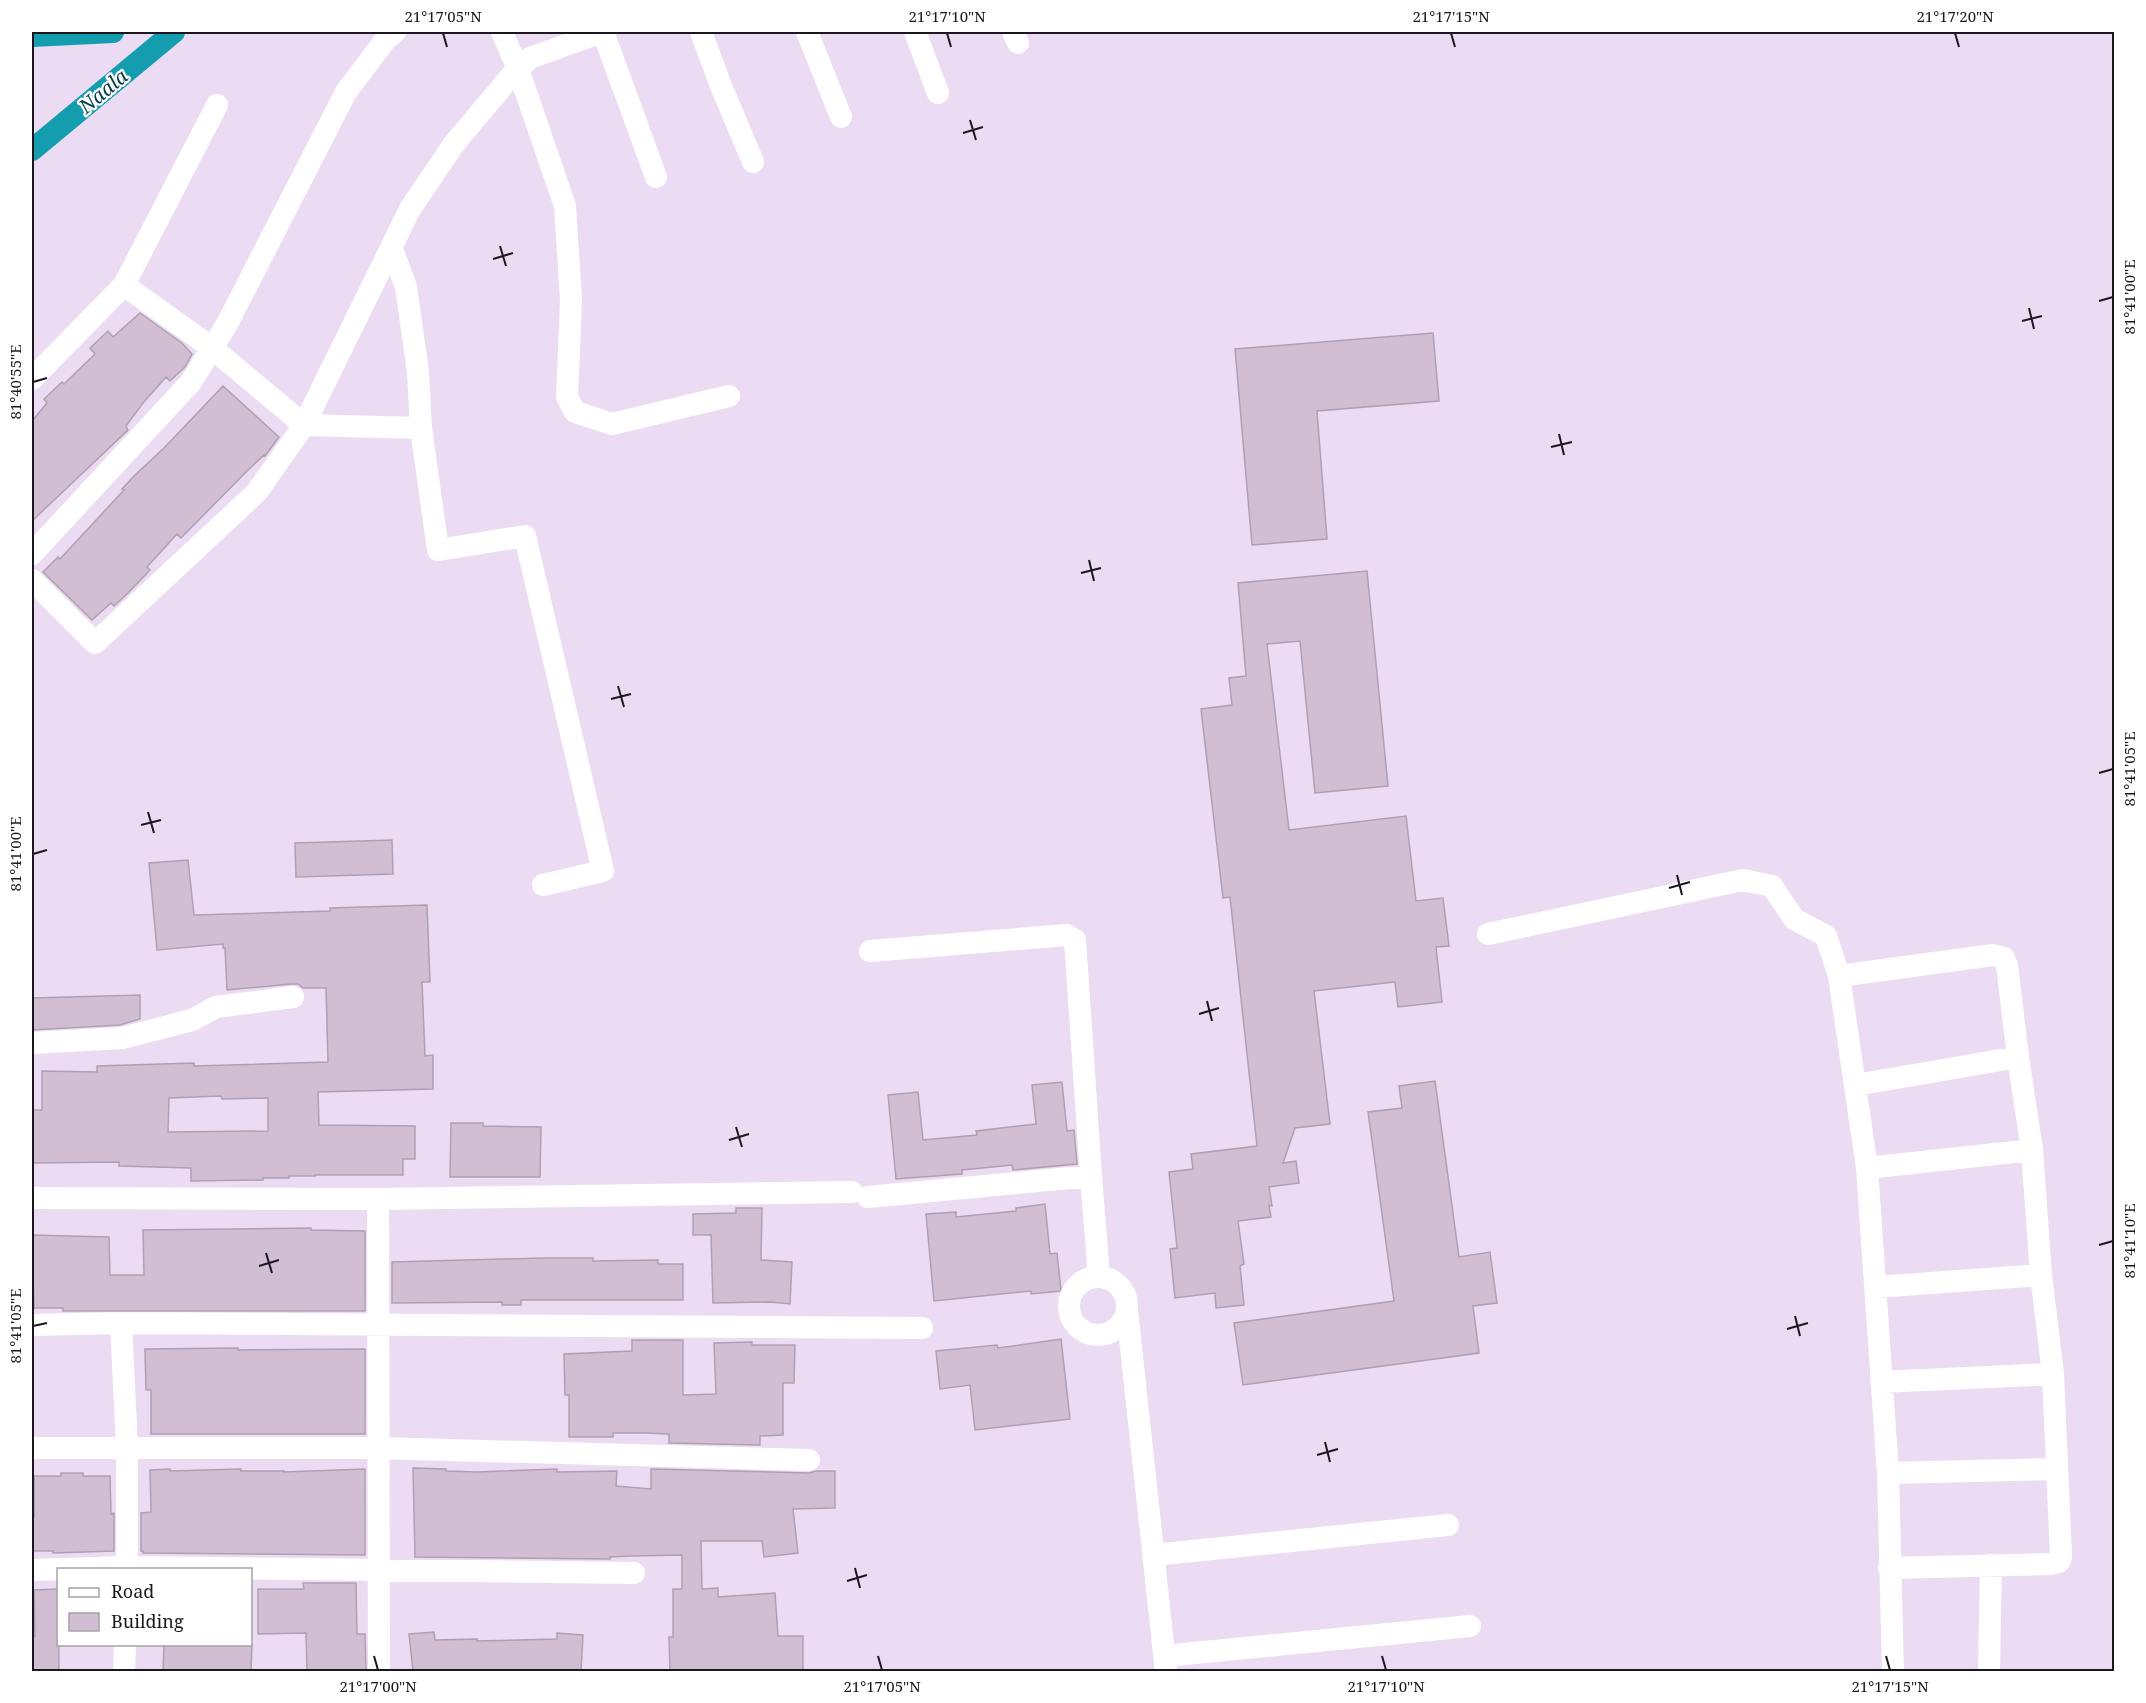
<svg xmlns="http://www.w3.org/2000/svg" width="2146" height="1703" font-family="'Noto Serif',serif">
<rect width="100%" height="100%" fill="#ecdcf3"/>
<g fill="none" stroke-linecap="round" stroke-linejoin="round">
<path stroke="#149caf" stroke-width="22" d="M32,36L113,32
M32,150L174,32"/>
</g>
<path fill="#d2bed3" stroke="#b19eb2" stroke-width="1.5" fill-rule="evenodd" d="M140,313L182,343L192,354L185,367L170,381L166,377L143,403L126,426L128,430L32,521V421L47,403L44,399L62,382L64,384L95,354L90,348L108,331L113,337Z
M1433,333L1439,401L1317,411L1327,539L1252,545L1235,349Z
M223,386L279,437L265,456L264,455L248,470L181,538L177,534L147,567L150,570L128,593L114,606L111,603L92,620L43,572L58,557L60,559L124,490L122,489L134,476L164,448Z
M1367,571L1388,786L1315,793L1300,641L1267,644L1289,830L1406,816L1416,901L1443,898L1449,946L1436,947L1442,1002L1398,1007L1395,982L1314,991L1330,1124L1295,1128L1283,1163L1296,1161L1299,1183L1269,1187L1272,1206L1269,1205L1271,1217L1238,1221L1244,1264L1240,1266L1244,1305L1216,1308L1215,1293L1175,1298L1170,1249L1177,1248L1169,1172L1193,1169L1191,1154L1257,1146L1230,897L1223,898L1201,709L1232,705L1229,678L1246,676L1238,583Z
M392,840L393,874L296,877L295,843Z
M188,860L194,915L330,911V908L427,905L430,982H422L425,1056L433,1055V1089L318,1092L319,1125L415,1126V1159H403V1175H315V1176H289V1178H263V1180L191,1181V1168L119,1166V1162L32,1163V1110H42V1071L97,1072V1066L194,1063V1066L328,1062L326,988H303L298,984H291L227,990L225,948H223V944L157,950L149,863ZM221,1096L222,1099L268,1098V1131L168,1132L169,1098Z
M140,995V1019L120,1025L32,1030V998Z
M1435,1081L1459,1257L1490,1252L1497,1303L1473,1306L1479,1353L1243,1385L1234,1323L1394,1301L1368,1112L1402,1108L1399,1086Z
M1062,1082L1067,1131L1074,1130L1077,1164L1013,1170L1012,1165L962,1170V1174L896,1179L888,1095L918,1092L923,1140L977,1135L976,1131L1036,1124L1032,1085Z
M451,1123H483V1126L541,1127L540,1177H450Z
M1045,1204L1050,1254L1057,1253L1061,1291L1031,1294V1291L934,1301L926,1214L956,1212V1217L1016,1211V1208Z
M736,1208H762L761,1260L792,1262L790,1304L770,1302L713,1303L711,1235H693V1214L736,1213Z
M311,1228V1230L365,1231V1311H63V1308H34L32,1235L109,1237L110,1275H144L143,1230Z
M543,1258H593V1261L658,1260V1264H683V1300H521V1305H502V1302L392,1303V1262Z
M1061,1339L1070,1419L975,1430L970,1385L940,1389L936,1351L997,1345L998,1348Z
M632,1340H683V1395L716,1394L714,1343L752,1342V1345H795L794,1383H783V1435L760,1436V1445L669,1443V1434L646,1433H613V1437H569V1395H565L564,1354L632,1351Z
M238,1348V1350L365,1349V1434H151V1390H146L145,1349Z
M413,1468L446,1469V1471L477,1472L557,1469V1472L617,1471L616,1486L651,1489V1469L809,1473L816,1471H835V1508L793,1509L798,1553L764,1557L762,1541H701L702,1589L718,1588V1597L775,1593L778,1636H803V1671H670L669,1637H673V1589H682V1555L632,1556L610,1557V1559L415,1557Z
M170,1469V1471L241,1469V1471H284V1472L365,1469V1555L143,1553V1551H141V1513L151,1512L150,1470Z
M61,1473H83V1476H110L111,1514L114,1513V1551L53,1553V1551H32V1517H34V1476H61Z
M303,1583H356L357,1634H365L366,1671H307L306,1633L258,1634V1589H304Z
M58,1589L59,1671H32V1636H35L34,1590Z
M434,1632L435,1640L477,1639V1641L557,1639V1633L583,1635L581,1671H413L409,1634Z
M164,1644H252L251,1671H163Z"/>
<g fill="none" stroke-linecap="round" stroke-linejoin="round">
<path stroke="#fff" stroke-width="22" d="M502,32L518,69L565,206L571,300L567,397L575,412L612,424L729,396
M603,32L656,177
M701,32L721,86L753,162
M807,32L841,117
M915,32L938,93
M1013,32L1018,43
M392,249L406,287L418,372L421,428L438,550L525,536L603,871L543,885
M124,285L212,348L304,425L421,428
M32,379L124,285L217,105
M32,554L191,382L227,324L346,92L386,39L395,32
M32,580L95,643L257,492L304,425L410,209L454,144L511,76L530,58L602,32
M1488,934L1743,880L1772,886L1794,919L1826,936L1839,976L1867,1168L1888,1473L1893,1672
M870,951L1067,935L1075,940L1091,1176
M1839,976L1993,955L2004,958L2007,966L2018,1057L2032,1150L2041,1275L2053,1374L2061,1557L2059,1562L2050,1564L1889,1568
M32,1043L122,1038L192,1020L216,1007L293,997
M1856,1085L2018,1057
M1867,1168L2032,1150
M868,1197L1091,1176L1099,1277
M32,1198L378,1199L852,1192
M378,1199L379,1672
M1069 1306a29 29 0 1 1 58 0a29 29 0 1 1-58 0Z
M1876,1287L2041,1275
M1127,1310L1166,1672
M121,1323L127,1447V1570
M32,1325L121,1323L922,1328
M1881,1382L2053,1374
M32,1448H379L809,1460
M1888,1473L2057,1469
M1153,1555L1448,1525
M32,1570L127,1567L634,1573
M1164,1656L1470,1626
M124,1672L125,1644
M1989,1672L1991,1565"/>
</g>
<path fill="none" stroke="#1c171f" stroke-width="2" d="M443,33L447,47M947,33L951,47M1451,33L1455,47M1955,33L1959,47M970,120L976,140M963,133L983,127M500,246L506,266M493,259L513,253M2099,301L2113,297M2029,308L2034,329M2022,321L2042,316M33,382L47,378M1559,434L1564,455M1551,447L1572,442M1089,560L1094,581M1081,573L1101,568M618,686L624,707M611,699L631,694M2099,773L2113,769M148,812L154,833M141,825L161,820M33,854L47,850M1677,875L1682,895M1669,888L1690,882M1207,1001L1212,1021M1199,1014L1219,1008M736,1127L742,1147M729,1140L749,1134M2099,1245L2113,1241M266,1253L272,1273M259,1266L279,1260M1795,1316L1800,1336M33,1326L47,1323M1787,1329L1808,1323M1325,1442L1330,1462M1317,1455L1338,1449M855,1568L860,1588M847,1581L867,1575M374,1656L378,1670M878,1656L882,1670M1382,1656L1386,1670M1886,1656L1890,1670"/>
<g text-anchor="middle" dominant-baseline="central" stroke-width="4.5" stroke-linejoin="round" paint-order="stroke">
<g font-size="20" font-style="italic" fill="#073f47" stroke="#fff">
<text transform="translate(103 91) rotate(-40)">Naala</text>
</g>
</g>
<rect width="2146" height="1703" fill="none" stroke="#ffffff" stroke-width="66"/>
<rect x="57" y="1568" width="195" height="78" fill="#ffffff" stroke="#a4a2a5" stroke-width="1.5"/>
<rect x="69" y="1588" width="30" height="9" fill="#ffffff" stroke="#a4a2a5" stroke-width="1.5"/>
<text x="111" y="1598" font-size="18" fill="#1c171f">Road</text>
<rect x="69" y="1613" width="30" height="18" fill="#d2bed3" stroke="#a4a2a5" stroke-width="1.5"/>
<text x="111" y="1628" font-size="18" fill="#1c171f">Building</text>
<rect x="33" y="33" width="2080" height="1637" fill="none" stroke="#1c171f" stroke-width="2"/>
<g font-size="15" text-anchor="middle" fill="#1c171f">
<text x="443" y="22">21°17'05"N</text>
<text x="947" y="22">21°17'10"N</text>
<text x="1451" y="22">21°17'15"N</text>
<text x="1955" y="22">21°17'20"N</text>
<text transform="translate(2130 297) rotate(-90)" y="5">81°41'00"E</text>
<text transform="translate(16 382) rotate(-90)" y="5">81°40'55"E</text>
<text transform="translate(2130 769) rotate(-90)" y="5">81°41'05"E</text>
<text transform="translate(16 854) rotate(-90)" y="5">81°41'00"E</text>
<text transform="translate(2130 1241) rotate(-90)" y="5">81°41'10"E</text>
<text transform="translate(16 1326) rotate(-90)" y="5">81°41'05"E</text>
<text x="378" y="1692">21°17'00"N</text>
<text x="882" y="1692">21°17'05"N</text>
<text x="1386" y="1692">21°17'10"N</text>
<text x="1890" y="1692">21°17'15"N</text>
</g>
</svg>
